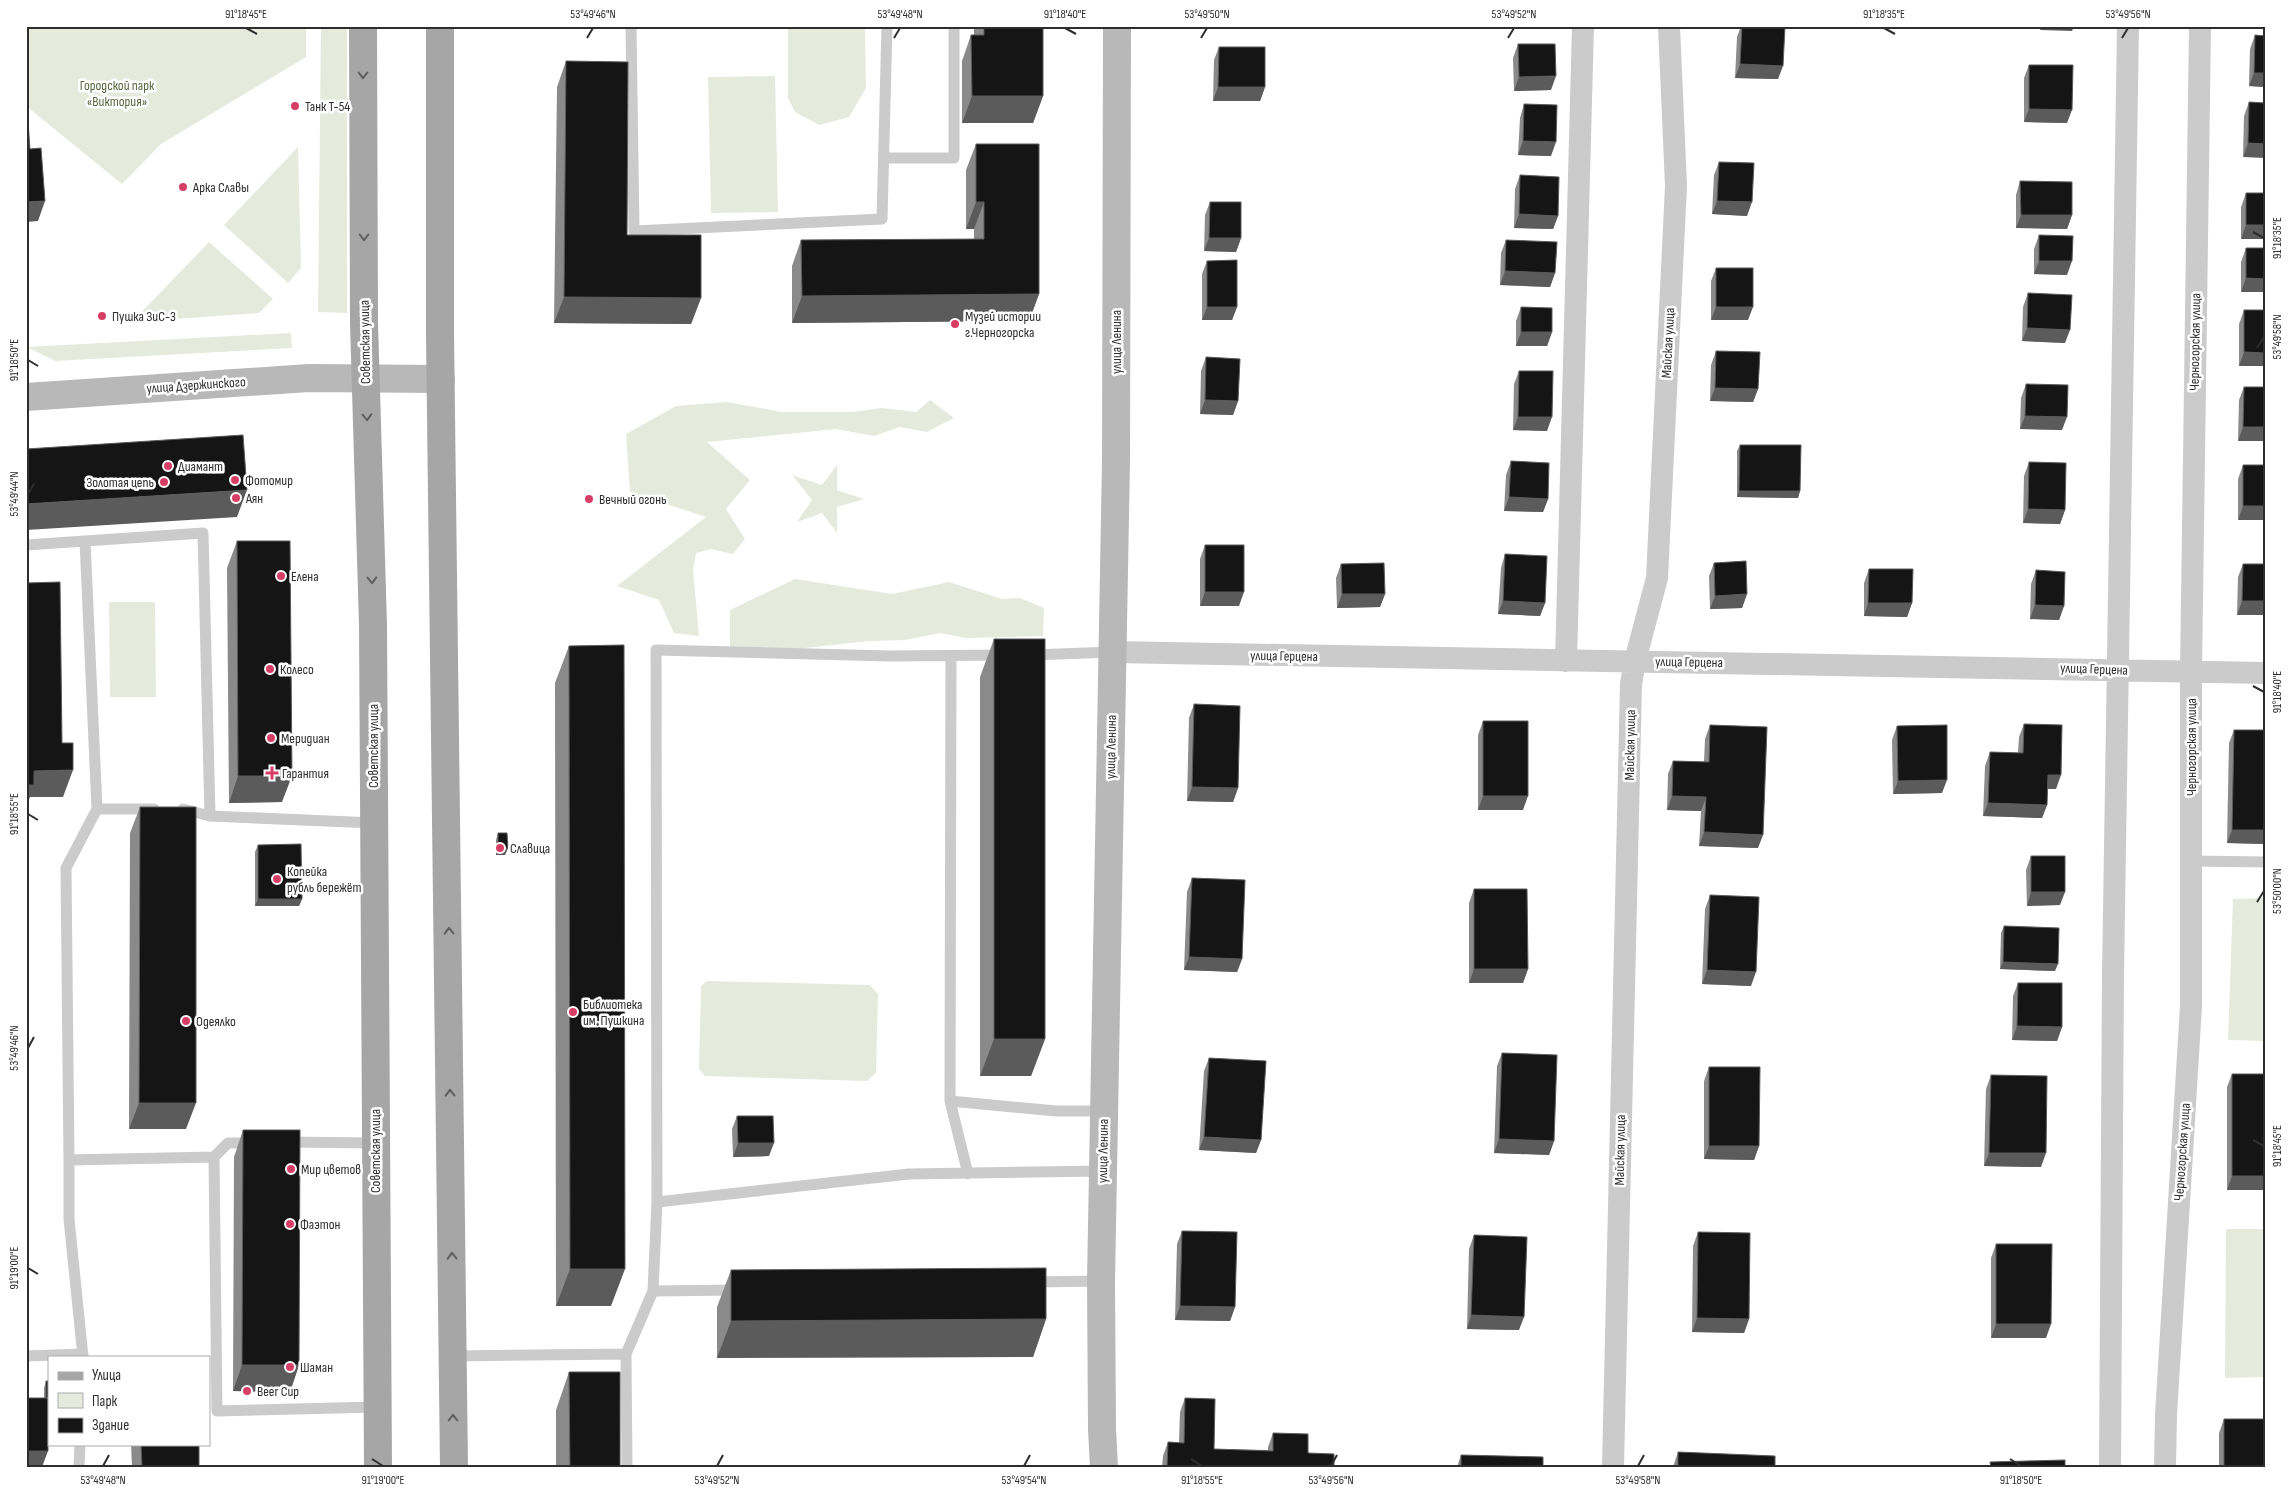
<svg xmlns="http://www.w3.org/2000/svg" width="2291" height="1493" font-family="'Sofia Sans Condensed',sans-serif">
<rect width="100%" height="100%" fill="#fff"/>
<path fill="#e6eadd" d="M26,26H306V57L161,144L122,184L26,106Z
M321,26H347V313L318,312Z
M788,26H865L866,88L849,117L819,125L795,112L788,98Z
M775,76L778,212L711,213L708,77Z
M298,147L301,268L288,283L224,225Z
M209,242L273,299L259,313L132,322Z
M291,333L292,348L55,361L27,347Z
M930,400L954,418L927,432L900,427L874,436L836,429L707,442L750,480L726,509L745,539L733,554L711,549L696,553L693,570L699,636L674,633L659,600L617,586L706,517L630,492L626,434L676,406L727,402L782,412H852L882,408L916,412Z
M837,465V490L864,499L837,507V533L822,513L797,522L812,500L792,475L822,485Z
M795,579L892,594L949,582L1002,599L1020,598L1044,608L1043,636L966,638L940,633L905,640L869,641L777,651L730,647V610Z
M109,602H155L156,697H110Z
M2265,898V1041L2228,1040L2233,899Z
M707,981L870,985L878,994L876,1073L867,1081L705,1076L699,1069L701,986Z
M2226,1229H2265V1377L2225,1378Z"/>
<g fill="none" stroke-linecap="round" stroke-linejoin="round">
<path stroke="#cbcbcb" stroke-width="11" d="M631,26L634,231L882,219L887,26
M884,158H954V26
M85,541L97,809
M26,545L203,533L210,816L374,823
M1032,655L1113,652
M951,656L950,1101L968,1174
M154,809H97L66,868L69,1160L214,1157L228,1143H254
M183,809L210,816
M2191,861L2265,862
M950,1101L1056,1111H1104
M285,1142L375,1143
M214,1157L217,1411L377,1407
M69,1160V1219L83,1357
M657,1202L909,1174L1103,1171
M1032,1282L1101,1281
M653,1291L737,1290
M26,1356L83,1354
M453,1356L626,1354
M79,1467L80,1444
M627,1467L626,1354L653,1291L657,1202L656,650L890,656L1004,655"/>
<path stroke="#cbcbcb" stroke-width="22" d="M1113,652L2265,673
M1566,661L1583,26
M1613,1467L1631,684L1635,661L1657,578L1676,186L1669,26
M2110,1467L2113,974L2128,26
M2165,1467L2166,1415L2191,1006V672L2200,26"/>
<path stroke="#b8b8b8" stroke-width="28" d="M26,397L309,378L441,379
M1104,1467L1102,1429L1101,1281L1116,461L1117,26"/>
<path stroke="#a6a6a6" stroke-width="28" d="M363,26L364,323L373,625L378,1467
M440,26V333L454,1467"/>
</g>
<path fill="#8a8a8a" d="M974,26H1043V96L1033,123H962V61L971,35H974Z
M1741,26H1785L1778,79L1735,78L1737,37Z
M2255,35L2265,36V87L2249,86L2250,49Z
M1518,44L1551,90L1514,91L1513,58Z
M1219,47L1265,87L1260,101H1213L1214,60Z
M566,61L627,235L701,298L691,324L554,323L557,87Z
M2029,65L2067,123L2024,122V78Z
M2249,102L2265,103L2243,157L2244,116Z
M1524,104L1551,156L1518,155L1520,118Z
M976,144L1039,294L1029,321L792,323V266L801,240L974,239V229H966V170Z
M1719,162L1747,216L1712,214L1714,175Z
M1520,175L1558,216L1553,229L1514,228L1515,189Z
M2020,181L2072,215L2067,229L2016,228V195Z
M2246,193H2265L2241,239V207Z
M1210,202L1241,238L1236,252L1204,251L1205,215Z
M2039,235L2067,275L2034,274V249Z
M1506,240L1555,273L1550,287L1500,285L1501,253Z
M2246,248H2265L2241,292V262Z
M1207,261L1237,307L1232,320H1202V274Z
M1716,268L1748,320H1711V281Z
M2028,293L2065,343L2022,341L2023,307Z
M1521,307L1552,332L1547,346H1516V321Z
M2244,310H2265V366H2239V324Z
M1716,351L1758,389L1753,402L1710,401L1711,365Z
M1206,357L1238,401L1233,415L1200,414L1201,371Z
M1519,371L1547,431L1513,430L1514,384Z
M2026,384L2062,430L2020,429L2021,398Z
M2244,387H2265L2238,441L2239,400Z
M1740,445L1800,491L1798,498L1737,497V451Z
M1511,461L1548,499L1543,512L1504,511L1506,475Z
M2029,462L2065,510L2060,524L2023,523L2024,476Z
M2243,465H2265L2238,520V479Z
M237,541L282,802L229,803L227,568Z
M1205,545L1239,606H1200V559Z
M1505,554L1545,603L1540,616L1498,614L1501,568Z
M1714,563L1747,594L1742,608L1710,609L1709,576Z
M1341,564L1385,594L1380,607L1337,608L1336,578Z
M2243,564H2265L2237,615L2238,577Z
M1869,569L1912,603L1907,617L1864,616V583Z
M2036,570L2064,606L2059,620L2030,619L2031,584Z
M994,639L1045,1039L1031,1076H980V677Z
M569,646L611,1306H556L555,683Z
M1194,704L1238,788L1233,802L1187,801L1189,718Z
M1483,721L1523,810H1478V735Z
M2024,724L2056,789H2047V805L2042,818L1983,816L1985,766L1990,752L2018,753L2019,737Z
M1710,725L1758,848L1699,846L1701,811L1667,810L1668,774L1673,761L1704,762L1705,739Z
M1897,726L1942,793L1893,794L1892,740Z
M2234,730L2265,844L2227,843L2229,743Z
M140,807L186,1129H129L130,833Z
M498,833L508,848L505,855H496V840Z
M258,845L302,899L299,906H255V852Z
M2031,856L2060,905L2027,906L2026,870Z
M1192,878L1242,959L1237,972L1184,970L1187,892Z
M1474,889L1528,969L1523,983H1469V903Z
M1710,895L1751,986L1702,984L1705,909Z
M2004,926L2055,971L2000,969L2001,933Z
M2018,983L2062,1027L2057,1041L2012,1040L2013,996Z
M1502,1053L1554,1141L1549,1155L1494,1153L1497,1066Z
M1209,1058L1261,1140L1256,1153L1199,1150L1204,1071Z
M1709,1067L1759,1146L1754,1160L1704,1159V1081Z
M2232,1074L2265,1190H2227V1087Z
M1991,1075L2041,1167L1984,1166L1986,1089Z
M737,1116L769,1156L733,1157L732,1129Z
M243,1130L299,1365L290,1392L233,1391L234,1157Z
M1182,1231L1235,1307L1230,1321L1175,1320L1177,1244Z
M1698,1232L1749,1319L1744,1333L1692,1332L1693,1246Z
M1474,1235L1519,1330L1467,1329L1469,1249Z
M1996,1244L2046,1338H1991V1258Z
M731,1270L1046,1319L1033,1357L717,1358V1307Z
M569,1372L620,1467H556V1410Z
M46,1381H49V1413L44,1398V1388Z
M1185,1398L1214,1449L1268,1450V1447L1273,1433L1334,1467H1162L1163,1456L1168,1442L1179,1443L1180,1412Z
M2224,1419L2265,1467H2219V1433Z
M131,1444H199V1467H132Z
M1678,1452L1775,1467H1673Z
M1461,1455V1467H1457Z"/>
<path fill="#5b5b5b" d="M2042,26H2074L2072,31L2040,30Z
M1740,64L1783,66L1778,79L1735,78Z
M2254,73H2265V87L2249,86Z
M1556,76L1551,90L1514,91L1519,77Z
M1218,87H1265L1260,101H1213Z
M972,96H1043L1033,123H962Z
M2029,109L2072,110L2067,123L2024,122Z
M1523,141L1556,142L1551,156L1518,155Z
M2248,143L2265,144V158L2243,157Z
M45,201L38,221L26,222V202Z
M1717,201L1752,202L1747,216L1712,214Z
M976,202H984L974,229H966Z
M1519,214L1558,216L1553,229L1514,228Z
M2021,215H2072L2067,229L2016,228Z
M2246,225H2265V239H2241Z
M1209,238H1241L1236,252L1204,251Z
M2039,261H2072L2067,275L2034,274Z
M1505,271L1555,273L1550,287L1500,285Z
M2246,278L2265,279V292H2241Z
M1039,294L1029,321L792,323L802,296Z
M564,297L701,298L691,324L554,323Z
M1207,307H1237L1232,320H1202Z
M1716,307H1753L1748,320H1711Z
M2027,328L2070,330L2065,343L2022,341Z
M1521,332H1552L1547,346H1516Z
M2244,352L2265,353V366H2239Z
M1715,388L1758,389L1753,402L1710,401Z
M1205,400L1238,401L1233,415L1200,414Z
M2025,416L2067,417L2062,430L2020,429Z
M1518,417H1552L1547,431L1513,430Z
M2243,427H2265V441H2238Z
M247,490L237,517L26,530V504Z
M1739,491H1800L1798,498L1737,497Z
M1509,497L1548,499L1543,512L1504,511Z
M2243,506H2265V520H2238Z
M2028,509L2065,510L2060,524L2023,523Z
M1205,592H1244L1239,606H1200Z
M1342,594H1385L1380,607L1337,608Z
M1747,594L1742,608L1710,609L1715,596Z
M1503,601L1545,603L1540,616L1498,614Z
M2242,601H2265V615H2237Z
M1868,603H1912L1907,617L1864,616Z
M2035,605L2064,606L2059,620L2030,619Z
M73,770L63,797H30L26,807V785L34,771Z
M2048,775H2061L2056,789H2043Z
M238,776H292L282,802L229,803Z
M1947,780L1942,793L1893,794L1898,781Z
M1192,787L1238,788L1233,802L1187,801Z
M1483,796H1528L1523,810H1478Z
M1672,796L1706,797L1701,811L1667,810Z
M1988,803L2047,805L2042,818L1983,816Z
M2232,830H2265V844L2227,843Z
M1704,832L1763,835L1758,848L1699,846Z
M498,848H508L505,855H496Z
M2031,892H2065L2060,905L2027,906Z
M258,899H302L299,906H255Z
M1189,957L1242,959L1237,972L1184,970Z
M2003,962L2058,964L2055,971L2000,969Z
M1474,969H1528L1523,983H1469Z
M1707,970L1756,972L1751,986L1702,984Z
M2017,1026L2062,1027L2057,1041L2012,1040Z
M994,1039H1045L1031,1076H980Z
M139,1103H196L186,1129H129Z
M1204,1137L1261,1140L1256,1153L1199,1150Z
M1499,1139L1554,1141L1549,1155L1494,1153Z
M738,1143H774L769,1156L733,1157Z
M1709,1146H1759L1754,1160L1704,1159Z
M1989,1153H2046L2041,1167L1984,1166Z
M2232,1176H2265V1190H2227Z
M570,1269H625L611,1306H556Z
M1180,1306L1235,1307L1230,1321L1175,1320Z
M1471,1315L1524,1317L1519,1330L1467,1329Z
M1697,1318L1749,1319L1744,1333L1692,1332Z
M1046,1319L1033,1357L717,1358L731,1321Z
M1996,1324H2051L2046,1338H1991Z
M242,1365H299L290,1392L233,1391Z
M26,1451H48L42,1467H26Z"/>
<path fill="#151515" stroke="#5b5b5b" d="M984,26H1043V96H972L971,35H984Z
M1742,26H1785L1783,66L1740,64Z
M2255,35L2265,36V73H2254Z
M1518,44H1555L1556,76L1519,77Z
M1219,47H1265V87H1218Z
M566,61L628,62L627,235H701V298L564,297Z
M2029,65H2073L2072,110L2029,109Z
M2249,102L2265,103V144L2248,143Z
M1524,104L1557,105L1556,142L1523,141Z
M26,122H28L30,149L41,148L45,201L26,202Z
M976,144H1039V294L802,296L801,240L984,239V202H976Z
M1719,162L1754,163L1752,202L1717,201Z
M1520,175L1559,177L1558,216L1519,214Z
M2020,181L2072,182V215H2021Z
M2246,193H2265V225H2246Z
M1210,202H1241V238H1209Z
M2039,235L2073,236L2072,261H2039Z
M1506,240L1557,242L1555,273L1505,271Z
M2246,248H2265V279L2246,278Z
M1237,260V307H1207V261Z
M1716,268H1753V307H1716Z
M2028,293L2072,295L2070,330L2027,328Z
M1521,307L1552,308V332H1521Z
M2244,310H2265V353L2244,352Z
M1716,351L1760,352L1758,389L1715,388Z
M1206,357L1240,359L1238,401L1205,400Z
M1519,371H1553L1552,417H1518Z
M2026,384L2068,385L2067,417L2025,416Z
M2244,387H2265V427H2243Z
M243,435L247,490L26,504V449Z
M1740,445H1801L1800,491H1739Z
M1511,461L1549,463L1548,499L1509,497Z
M2029,462L2066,463L2065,510L2028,509Z
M2243,465H2265V506H2243Z
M237,541H290L292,776H238Z
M1205,545H1244V592H1205Z
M1505,554L1547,556L1545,603L1503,601Z
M1746,561L1747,594L1715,596L1714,563Z
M1384,563L1385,594H1342L1341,564Z
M2243,564H2265V601H2242Z
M1869,569H1913L1912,603H1868Z
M2036,570L2065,572L2064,606L2035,605Z
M60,582L62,743H73V770L34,771V785H26V583Z
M994,639H1045V1039H994Z
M624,645L625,1269H570L569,646Z
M1194,704L1240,706L1238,788L1192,787Z
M1483,721H1528V796H1483Z
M2024,724L2062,725L2061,775H2048L2047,805L1988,803L1990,752L2023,753Z
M1710,725L1767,727L1763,835L1704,832L1706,797L1672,796L1673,761L1709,762Z
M1947,725V780L1898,781L1897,726Z
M2234,730H2265V830H2232Z
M140,807H196V1103H139Z
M498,833H507L508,848H498Z
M301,844L302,899H258V845Z
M2031,856H2065V892H2031Z
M1192,878L1245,880L1242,959L1189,957Z
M1474,889H1527L1528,969H1474Z
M1710,895L1759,897L1756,972L1707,970Z
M2004,926L2059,928L2058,964L2003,962Z
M2018,983H2062V1027L2017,1026Z
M1502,1053L1557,1055L1554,1141L1499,1139Z
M1209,1058L1266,1061L1261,1140L1204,1137Z
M1709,1067H1760L1759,1146H1709Z
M2232,1074H2265V1176H2232Z
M1991,1075L2047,1076L2046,1153H1989Z
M737,1116H773L774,1143H738Z
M243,1130H300L299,1365H242Z
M1182,1231L1237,1232L1235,1307L1180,1306Z
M1698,1232L1750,1233L1749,1319L1697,1318Z
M1474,1235L1527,1237L1524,1317L1471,1315Z
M1996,1244H2052L2051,1324H1996Z
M1046,1268V1319L731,1321V1270Z
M569,1372H620V1467H570Z
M46,1381H49V1406L48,1398H46Z
M26,1398H48V1451H26Z
M1185,1398L1215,1399L1214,1449L1273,1451V1433L1308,1434V1453L1334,1454V1467H1167L1168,1442L1184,1443Z
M2224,1419H2265V1467H2224Z
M141,1444H199V1467H142Z
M1678,1452L1775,1456V1467H1678Z
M1461,1455L1543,1457V1467H1461Z
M2065,1460V1467H1991L1990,1462Z"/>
<defs><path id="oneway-chevron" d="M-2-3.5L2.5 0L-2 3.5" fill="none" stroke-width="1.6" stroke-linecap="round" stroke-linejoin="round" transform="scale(1.25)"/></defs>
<g stroke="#5e5e5e">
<use href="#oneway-chevron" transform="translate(363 75) rotate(90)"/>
<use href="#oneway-chevron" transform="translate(364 237) rotate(90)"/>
<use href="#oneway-chevron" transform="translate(367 417) rotate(88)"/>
<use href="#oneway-chevron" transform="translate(372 580) rotate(88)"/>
<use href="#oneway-chevron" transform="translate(449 931) rotate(-91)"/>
<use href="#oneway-chevron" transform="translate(450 1093) rotate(-91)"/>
<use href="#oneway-chevron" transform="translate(452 1256) rotate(-91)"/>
<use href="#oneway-chevron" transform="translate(453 1418) rotate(-90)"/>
</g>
<path fill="none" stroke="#2e2e2e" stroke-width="2" d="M246,28L257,34M1065,28L1076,34M1884,28L1895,34M587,38L593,28M894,38L900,28M1201,38L1207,28M1508,38L1514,28M2122,38L2128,28M2253,232L2264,238M2257,348L2264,337M28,360L38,366M28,494L34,484M2253,686L2264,692M28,814L38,820M2257,902L2264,891M28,1048L34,1037M2253,1140L2264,1146M28,1268L38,1274M372,1459L383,1466M1191,1459L1202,1466M2010,1459L2021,1466M103,1466L109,1455M717,1466L723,1455M1024,1466L1030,1455M1331,1466L1337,1455M1638,1466L1644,1455"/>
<g fill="#d73e65" stroke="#fff" stroke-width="2">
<circle cx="295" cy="106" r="5"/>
<circle cx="183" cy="187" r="5"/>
<circle cx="102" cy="316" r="5"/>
<circle cx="955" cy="324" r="5"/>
<circle cx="168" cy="466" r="5"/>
<circle cx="235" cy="480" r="5"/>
<circle cx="164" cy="482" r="5"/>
<circle cx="236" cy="498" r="5"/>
<circle cx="589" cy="499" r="5"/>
<circle cx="281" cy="576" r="5"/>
<circle cx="270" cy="669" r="5"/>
<circle cx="271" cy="738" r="5"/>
<path d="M269.5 765.5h5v5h5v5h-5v5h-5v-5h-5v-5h5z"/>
<circle cx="500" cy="848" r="5"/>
<circle cx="277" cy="879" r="5"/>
<circle cx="573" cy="1012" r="5"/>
<circle cx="186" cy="1021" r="5"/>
<circle cx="291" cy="1169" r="5"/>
<circle cx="290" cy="1224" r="5"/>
<circle cx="290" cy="1367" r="5"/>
<circle cx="247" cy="1391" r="5"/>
</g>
<g text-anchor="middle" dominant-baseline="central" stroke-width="5" stroke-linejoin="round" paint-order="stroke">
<g font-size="14" fill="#58663f" stroke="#fff">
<text x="117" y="85">Городской парк<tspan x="117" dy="16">«Виктория»</tspan></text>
</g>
<g font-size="14" fill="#2e2e2e" stroke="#fff" text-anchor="start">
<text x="305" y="106">Танк Т-54</text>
<text x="193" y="187">Арка Славы</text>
<text x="112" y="316">Пушка ЗиС-3</text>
<text x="965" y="316">Музей истории<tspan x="965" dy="16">г.Черногорска</tspan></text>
<text x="178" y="466">Диамант</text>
<text x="245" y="480">Фотомир</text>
<text x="154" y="482" text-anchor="end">Золотая цепь</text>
<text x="246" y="498">Аян</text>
<text x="599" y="499">Вечный огонь</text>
<text x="291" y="576">Елена</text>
<text x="280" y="669">Колесо</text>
<text x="281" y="738">Меридиан</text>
<text x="282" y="773">Гарантия</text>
<text x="510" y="848">Славица</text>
<text x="287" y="871">Копейка<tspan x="287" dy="16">рубль бережёт</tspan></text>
<text x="583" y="1004">Библиотека<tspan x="583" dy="16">им. Пушкина</tspan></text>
<text x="196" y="1021">Одеялко</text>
<text x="301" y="1169">Мир цветов</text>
<text x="300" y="1224">Фаэтон</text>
<text x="300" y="1367">Шаман</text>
<text x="257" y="1391">Beer Cup</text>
</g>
<g font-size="14" fill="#2e2e2e" stroke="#fff">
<text transform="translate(365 342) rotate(-91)">Советская улица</text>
<text transform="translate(1116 342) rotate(-90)">улица Ленина</text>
<text transform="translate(2195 342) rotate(-89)">Черногорская улица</text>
<text transform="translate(1668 343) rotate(-87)">Майская улица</text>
<text transform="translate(196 385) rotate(-4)">улица Дзержинского</text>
<text transform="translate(1284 656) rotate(1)">улица Герцена</text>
<text transform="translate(1689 662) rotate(1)">улица Герцена</text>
<text transform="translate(2094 669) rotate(2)">улица Герцена</text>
<text transform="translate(1630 745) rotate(-89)">Майская улица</text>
<text transform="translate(373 746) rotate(-90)">Советская улица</text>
<text transform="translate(1111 747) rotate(-89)">улица Ленина</text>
<text transform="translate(2191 747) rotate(-90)">Черногорская улица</text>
<text transform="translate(1620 1150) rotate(-89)">Майская улица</text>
<text transform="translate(375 1151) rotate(-90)">Советская улица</text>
<text transform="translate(1103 1151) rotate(-89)">улица Ленина</text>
<text transform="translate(2182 1152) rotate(-86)">Черногорская улица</text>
</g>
</g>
<rect width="2291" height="1493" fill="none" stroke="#ffffff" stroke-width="55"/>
<rect x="48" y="1356" width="162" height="90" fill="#ffffff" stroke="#ababab"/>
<rect x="58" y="1372" width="25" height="8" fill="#a6a6a6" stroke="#ababab"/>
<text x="92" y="1380" font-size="15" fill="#2e2e2e">Улица</text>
<rect x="58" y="1393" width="25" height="15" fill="#e6eadd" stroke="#ababab"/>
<text x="92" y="1406" font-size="15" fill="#2e2e2e">Парк</text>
<rect x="58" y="1418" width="25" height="15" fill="#151515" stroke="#ababab"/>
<text x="92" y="1430" font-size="15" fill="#2e2e2e">Здание</text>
<rect x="28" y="28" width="2236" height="1438" fill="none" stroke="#2e2e2e" stroke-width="2"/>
<g font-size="12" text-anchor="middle" fill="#2e2e2e">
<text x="246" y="18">91°18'45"E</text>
<text x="593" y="18">53°49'46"N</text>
<text x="900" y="18">53°49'48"N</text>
<text x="1065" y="18">91°18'40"E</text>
<text x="1207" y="18">53°49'50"N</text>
<text x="1514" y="18">53°49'52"N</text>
<text x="1884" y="18">91°18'35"E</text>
<text x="2128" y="18">53°49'56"N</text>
<text transform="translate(2277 238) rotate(-90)" y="4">91°18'35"E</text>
<text transform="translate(2277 337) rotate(-90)" y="4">53°49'58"N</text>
<text transform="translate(14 360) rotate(-90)" y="4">91°18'50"E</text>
<text transform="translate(14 494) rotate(-90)" y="4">53°49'44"N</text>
<text transform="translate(2277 692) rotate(-90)" y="4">91°18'40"E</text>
<text transform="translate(14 814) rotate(-90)" y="4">91°18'55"E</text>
<text transform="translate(2277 891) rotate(-90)" y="4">53°50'00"N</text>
<text transform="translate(14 1048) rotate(-90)" y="4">53°49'46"N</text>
<text transform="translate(2277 1146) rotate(-90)" y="4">91°18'45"E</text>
<text transform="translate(14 1268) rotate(-90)" y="4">91°19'00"E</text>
<text x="103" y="1484">53°49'48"N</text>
<text x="383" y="1484">91°19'00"E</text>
<text x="717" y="1484">53°49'52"N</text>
<text x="1024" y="1484">53°49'54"N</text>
<text x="1202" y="1484">91°18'55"E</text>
<text x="1331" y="1484">53°49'56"N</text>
<text x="1638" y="1484">53°49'58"N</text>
<text x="2021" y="1484">91°18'50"E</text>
</g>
</svg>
